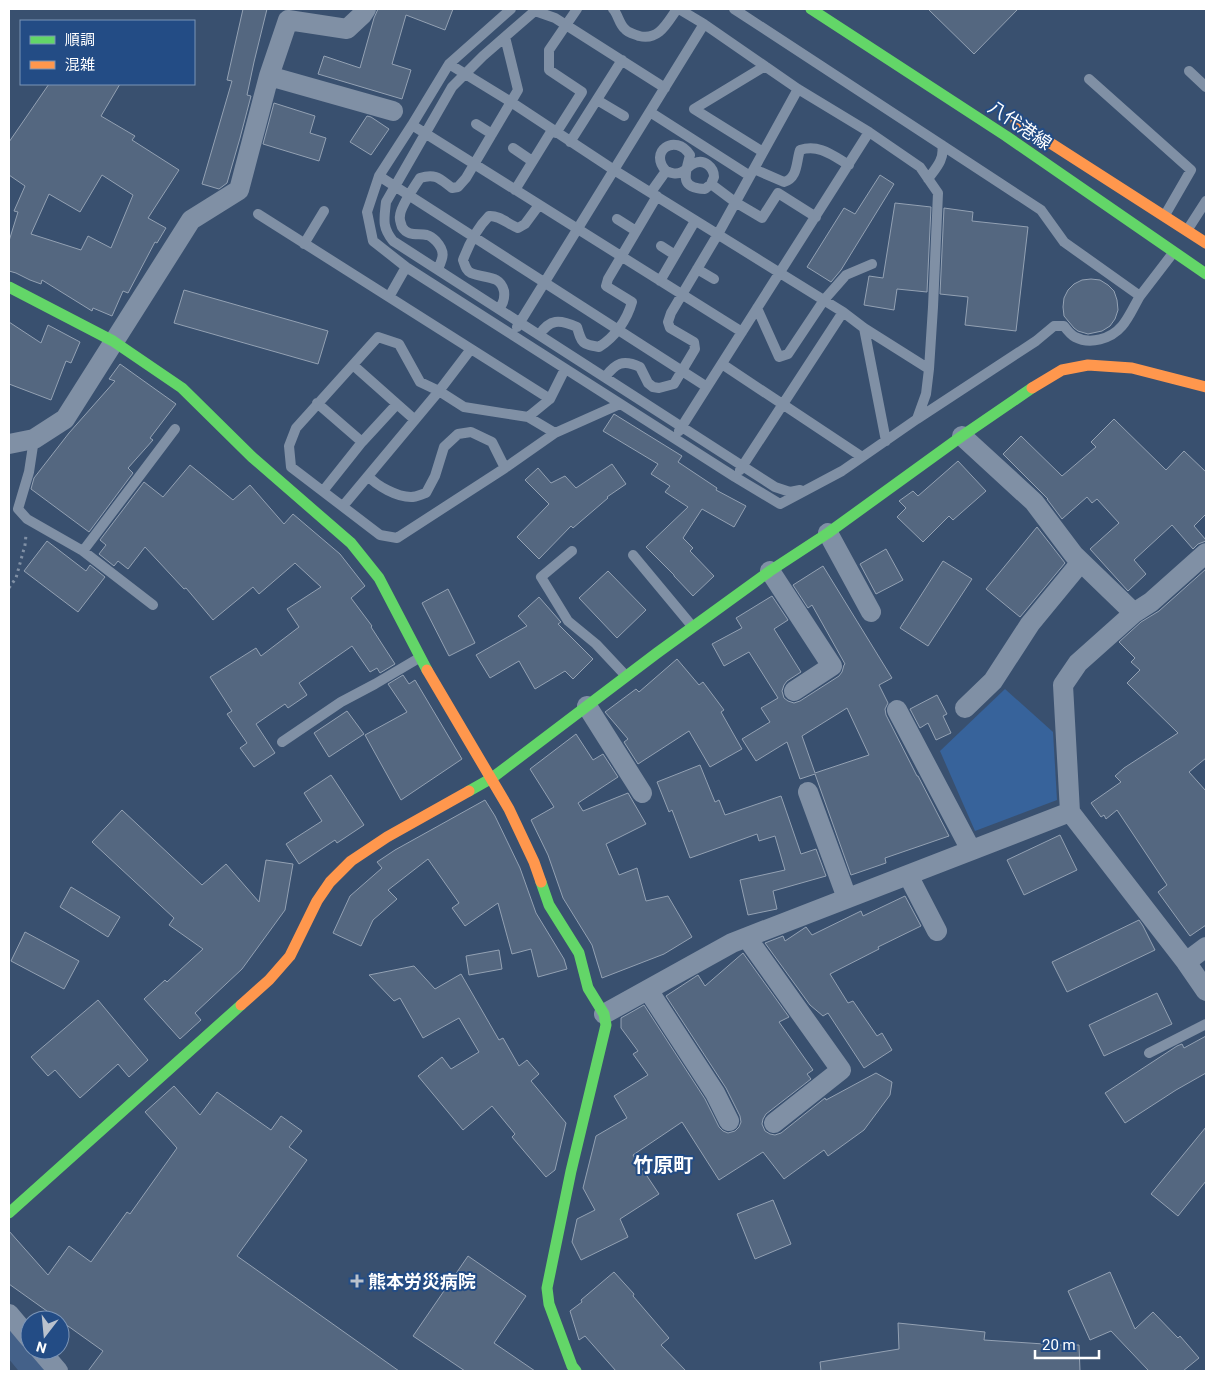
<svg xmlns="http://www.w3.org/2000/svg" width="1215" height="1380" font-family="Roboto,'Noto Sans JP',sans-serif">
<rect width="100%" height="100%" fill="#39506f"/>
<path fill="#37639b" d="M1005,689L1053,732L1057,800L975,831L940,751Z"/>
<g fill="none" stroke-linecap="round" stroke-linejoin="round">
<path stroke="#446189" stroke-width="22" d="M9,1342L33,1371"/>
</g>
<path fill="#546780" stroke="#93a1b3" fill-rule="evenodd" d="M243,9H267L254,62L247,95L251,96L240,138L227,183L219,189L202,184L232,81L227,80Z
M378,9H453L445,30L406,15L392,64L411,70L402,99L318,74L324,56L360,68L374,18Z
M928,9H1018L974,54Z
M49,84H120L101,116L135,136L132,140L179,170L148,218L166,228L157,243L155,242L128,293L123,291L112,316L93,308L92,311L42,280L41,284L30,280L16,273L9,271V241L18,212L14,211L25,186L9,175V142ZM102,175L133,195L111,248L88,236L81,250L31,234L49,194L80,212Z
M274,103L315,116L310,133L326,138L319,161L263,144Z
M367,116L371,117L389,129L371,155L350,142Z
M880,175L894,184L841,270L831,282L807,267L844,208L855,214Z
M895,203L931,207L927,292L897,289L894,310L864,305L869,276L883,278Z
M944,208L973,212L972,221L1028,227L1016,331L965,325L968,297L940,294Z
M1091,279L1100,280L1108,285L1114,291L1117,300L1118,310L1115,319L1110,326L1102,331L1088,334L1078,331L1074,328L1064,316L1063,307L1064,298L1068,290L1074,284L1082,280Z
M184,290L328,331L318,364L174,323Z
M9,322L41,343L48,325L80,342L71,363L66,361L51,400L9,384Z
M120,364L176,404L150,438L153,440L128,468L133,473L89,532L31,489L34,478L69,433L115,381L109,379Z
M614,414L682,456L678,462L717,488L716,490L746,506L734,527L702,509L683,538L693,548L690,551L714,576L693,596L674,576V575L646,547L688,507L665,492L670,486L651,474L658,464L603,431Z
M1114,419L1166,470L1184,451L1206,472V514L1194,526L1206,540V541L1198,544L1193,549L1172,525L1134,560L1146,574L1128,591L1090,549L1119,523L1097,499L1092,503L1087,497L1062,519L1047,499H1048L1003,454L1021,436L1062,476L1096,447L1091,442Z
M958,461L986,491L953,520L949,516L923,542L897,517L906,508L899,501L913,491L918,496Z
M612,464L626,484L607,497L608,498L573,528L571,526L539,559L517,537L549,504L525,480L538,468L551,483L565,476L576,488Z
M190,465L233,500L250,485L284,524L293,514L340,554L365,586L351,598L372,626L371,627L395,664L380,673L377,668L370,672L352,646L299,683L307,695L288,708L285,704L256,724L275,753L254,767L240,748L247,743L227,714L232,711L210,677L256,648L261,656L299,627L287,609L321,587L295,563L259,594L253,587L213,620L186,588L184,589L145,547L128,569L118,561L114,566L99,554L106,545L100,540L144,482L163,497Z
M1037,527L1065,563L1020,617L986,589Z
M47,541L86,571L90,565L105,577L78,612L24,571Z
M886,549L903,580L876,594L860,564Z
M943,561L972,579L928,646L900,628Z
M823,566L892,678L879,685L888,703L885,709L886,715L917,776H918L949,836L885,858L886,863L851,875L815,774L800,779L787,742L756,761L742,739L770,722L761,708L778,698L749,652L724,666L712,644L742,628L736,618L772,596L788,620L774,629L801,672L787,681L784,685L782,691L784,698L788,701L794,703L800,701L839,676L842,672L844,665L845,664L812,605L808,608L793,585ZM847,708L869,755L815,773L802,736Z
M1206,569V758L1189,772L1206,791V925L1190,936L1158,892L1167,885L1117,810L1106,819L1104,815L1101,817L1091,803L1121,782L1115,776L1124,768L1178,733L1127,683L1140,670L1131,662L1135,658L1119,642L1141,622L1159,611Z
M608,571L646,610L617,638L579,598Z
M448,589L475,643L449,656L422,603Z
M539,597L560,621L561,622L558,624L593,659L573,679L565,671L535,689L519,661L490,678L476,655L527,626L518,616Z
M677,659L699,685L703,682L724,710L721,712L742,749L710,767L689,731L638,764L624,742L628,739L605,712L636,689L639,692Z
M403,675L409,684L415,680L462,759L401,800L365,735L407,712L388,684Z
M937,695L947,714L943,716L951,733L936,740L928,723L920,728L910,709Z
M347,711L364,734L329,757L314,733Z
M576,734L593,760L603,754L618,777L578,803L583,811L628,793L646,824L606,844L619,875L637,868L646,901L668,896L692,937L664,954L602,978L592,945L563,898L548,855L531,820L554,807L530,769Z
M700,765L715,802L719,800L725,815L781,796L801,854L816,849L826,876L773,891L777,909L748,915L740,880L785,870L775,836L759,841L757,834L690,858L672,810L669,812L657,782Z
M331,775L364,825L337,843L335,840L299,864L286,844L322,821L304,793Z
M485,800L495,816L520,868L536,913L564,959L567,969L538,977L531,949L512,954L498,903L465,926L452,908L459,903L428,859L388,890L397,899L373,920L361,946L333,933L350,896L382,868L377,862L395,850Z
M122,810L202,885L226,864L259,902L266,860L293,864L285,910L242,969L195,1013L201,1020L180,1039L144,999L165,980L167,982L203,949L169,925L174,918L92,842Z
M1060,835L1077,870L1024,895L1007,860Z
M71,887L120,917L108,937L60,907Z
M905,896L921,926L878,947L879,949L830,974L848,1003L853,1001L877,1036L882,1033L892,1050L864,1068L828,1013L823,1016L810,1005L765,943L783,936L785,941L806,927L812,935L861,911L863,916Z
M1139,920L1143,926L1155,950L1067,992L1052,962Z
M25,932L79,961L64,989L11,961Z
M499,950L502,969L469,975L466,956Z
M743,953L789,1017L779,1022L813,1070L807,1074L811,1079L766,1114L763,1119L762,1124L765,1131L770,1134L775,1135L781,1133L825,1098L826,1100L876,1073L892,1082L890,1095L864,1130L828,1156L824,1150L784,1179L763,1152L719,1180L682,1122L633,1155L659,1194L620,1219L628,1237L581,1260L572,1242L577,1219L595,1210L583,1188L596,1136L627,1118L614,1096L648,1075L633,1054L638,1051L621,1028V1018L644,1005L705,1099L719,1127L723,1131L728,1133L735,1131L739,1127L741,1122L740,1116L726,1088L666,996L698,975L705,986Z
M414,966L435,989L461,974L499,1040L503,1038L519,1066L527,1060L539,1074L531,1081L566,1123L555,1170L546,1177L512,1137L515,1134L492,1106L463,1130L418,1076L442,1057L451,1069L479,1052L459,1018L423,1038L400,998L394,1001L369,975Z
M1157,993L1172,1024L1104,1056L1089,1025Z
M98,1000L148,1060L129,1077L118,1064L80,1098L55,1070L48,1076L31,1057Z
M1206,1036V1073L1176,1090L1125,1123L1105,1093L1177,1046L1182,1044L1184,1048Z
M174,1086L200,1115L217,1092L271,1130L281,1116L302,1131L289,1147L307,1160L237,1256L399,1371H88L103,1351L9,1284V1231L48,1275L69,1246L91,1262L127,1212L130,1214L177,1148L145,1112Z
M1206,1127V1181L1178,1216L1151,1194Z
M773,1200L791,1244L755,1259L737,1214Z
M468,1256L526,1296L494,1343L535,1371H465L413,1336Z
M614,1272L634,1294L633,1296L669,1338L661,1345L686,1371H616L585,1336L579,1340L570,1311L582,1302L581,1300Z
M1110,1272L1135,1329L1153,1312L1178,1338L1180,1336L1199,1358L1183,1371H1149L1111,1331L1090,1340L1068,1291Z
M898,1323L985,1332L984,1340L1059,1345H1079L1080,1371H821L820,1362L899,1349Z"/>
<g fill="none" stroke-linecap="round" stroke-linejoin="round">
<path stroke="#8090a5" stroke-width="3" stroke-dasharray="2.5 4" stroke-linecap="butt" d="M9,588L16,578L25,545L26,535"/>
<path stroke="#8090a5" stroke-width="10" d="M511,9L449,64L412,125L379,176L367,212L373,241L406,267L735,477L780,504L842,471L917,419L926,394L929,369L933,307L938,193L920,167L869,132L798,89L704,24L679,9
M537,9L483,56L452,87L386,202C384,220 382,227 393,241L775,487L790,492L800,490
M613,9C618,14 619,24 625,29C628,33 634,34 639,36C659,41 667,23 677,9
M734,9L1041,210L1064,242L1140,296C1134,306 1129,318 1122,326C1111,339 1090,345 1075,337C1071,335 1067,330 1064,326H1054L1036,341L917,419
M535,11L555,18L665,88
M449,64L511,102L614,170L843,312L864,328L929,369
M1189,71L1206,87
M1089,79L1191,170L1165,215
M597,100L624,116
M650,112L750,176
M476,124L492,134
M412,125L742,332
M556,133L582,92L549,70V50L577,9
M570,142L622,60
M513,148L532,161
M763,152L694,109L765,66
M754,169L784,182C798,178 796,162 800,150C819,144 832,155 849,165
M666,171C648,152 675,132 690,155C685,175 679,188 705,189L711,184
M379,176L707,387
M928,179C936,168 945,159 942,145
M515,190L552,130
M651,192L666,171C671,173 676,175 682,172C687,170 689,165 695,163C704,159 714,167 714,177C714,177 711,184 711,184L735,202L762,218L778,193L816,217
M258,214L389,297
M617,219L636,231
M1188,229L1206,201
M304,244L324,211
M661,246L675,255
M406,267L389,297L550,399
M438,269C443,258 446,252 436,241C433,238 431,236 427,235C418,233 408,237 402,227C401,223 399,220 400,216C400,207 415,186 420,178C436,173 440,179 452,188L458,187L466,178L518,90L505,37
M697,269L714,279
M660,281L695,221
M1140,296L1173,253
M757,308L779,357L788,354L824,300L846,275L872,264
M499,309C503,304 505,298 504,291C500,274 484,279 471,273C466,271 465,265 463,260C469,244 476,229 489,216C499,215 508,224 518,228L525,224L539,205
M517,327L704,24
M864,328L886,441
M539,335C550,319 559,319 577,327C582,344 582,344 599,347C615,337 627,320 632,302L606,286L608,279L657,196
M722,364L862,457
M353,365L415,420
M565,369L550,399L528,417L464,407L439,391L420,382L399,344L378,337L296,428L289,446L291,467L380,535L397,538L505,468L555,433L620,404
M605,377C616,363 623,359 640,367L648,383L653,387L659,388L674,384L695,349L694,342L670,328L668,322L671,313L718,234L798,89
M317,403L362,442
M528,417L555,433
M679,431L869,132
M34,439L29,472L18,509L27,519L83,551L153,605
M740,470L843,312
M368,476C377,486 397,497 411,497C416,497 422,494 426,493L435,476L444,447L458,434L471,432L492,442L505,468
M323,491L362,442L397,404
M343,506L439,391L471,349
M83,551L175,429
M572,551L541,577L568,621L596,644L626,676
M633,555L692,626
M282,742L341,702L375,684L419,658
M1149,1053L1206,1024"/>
<path stroke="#8090a5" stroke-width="20" d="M269,76L393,111
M962,436L1034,502L1074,555L1134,613L1078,663L1063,685L1070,812L1186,962L1206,991
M9,444L34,439L65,419L191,220L239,190L269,76L288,20L347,29L362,15L366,9
M828,533L871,612
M770,571L832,666L794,691
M1134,613L1151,602L1206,553
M587,706L642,793
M965,708L993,681L1030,624L1081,562
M897,710L971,850
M808,792L847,898
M908,875L937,931
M747,938L841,1070L774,1123
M1186,962L1206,947
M648,990L715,1093L729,1121
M604,1014L732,943L1070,812
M9,1314L30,1339
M40,1350L58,1371"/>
<path stroke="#63d668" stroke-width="11" d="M811,9L1006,136L1206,274
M9,287L113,341L182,388L252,457L351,543L379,578L427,670
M469,791L492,778L657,653L770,571L828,533L962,436L1032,388
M541,882L549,905L579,953L588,988L604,1014L606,1025L571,1171L547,1288L549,1304L572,1366L576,1371
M9,1213L241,1005"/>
<path stroke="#ff974d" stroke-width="11" d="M1016,121L1206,243
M1032,388L1062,370L1088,365L1132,368L1206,387
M427,670L509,809L534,862L541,882
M241,1005L269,980L290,956L317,901L330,882L351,861L387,837L469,791"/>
</g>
<path fill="#bac2cd" stroke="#234c85" stroke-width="2" d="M354.5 1273.5h5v5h5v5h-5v5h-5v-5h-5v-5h5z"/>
<g text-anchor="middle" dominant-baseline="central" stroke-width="4" stroke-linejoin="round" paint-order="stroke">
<g font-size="18" fill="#fff" stroke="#234c85">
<text transform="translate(1020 125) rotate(34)">八代港線</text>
</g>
<g font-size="18" font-weight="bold" fill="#fff" stroke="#234c85" text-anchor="start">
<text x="368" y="1281">熊本労災病院</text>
</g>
<g font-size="20" font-weight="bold" fill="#fff" stroke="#234c85">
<text x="663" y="1165">竹原町</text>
</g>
</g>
<rect width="1215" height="1380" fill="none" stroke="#ffffff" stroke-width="20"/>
<rect x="20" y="20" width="175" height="65" fill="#234c85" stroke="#7b94b6"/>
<rect x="30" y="36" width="25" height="8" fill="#63d668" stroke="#7b94b6"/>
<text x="65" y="45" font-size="15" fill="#ffffff">順調</text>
<rect x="30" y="61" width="25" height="8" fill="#ff974d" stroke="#7b94b6"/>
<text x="65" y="70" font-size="15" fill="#ffffff">混雑</text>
<g transform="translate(45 1335) rotate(196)"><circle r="24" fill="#234c85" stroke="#7b94b6"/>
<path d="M0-4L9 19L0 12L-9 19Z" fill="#bac2cd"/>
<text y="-8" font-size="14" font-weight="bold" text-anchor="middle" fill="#ffffff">N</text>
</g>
<path d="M1035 1350v8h64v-8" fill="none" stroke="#ffffff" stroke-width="2.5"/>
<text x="1042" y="1350" font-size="15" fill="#ffffff" stroke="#234c85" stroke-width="4" paint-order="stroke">20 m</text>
</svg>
